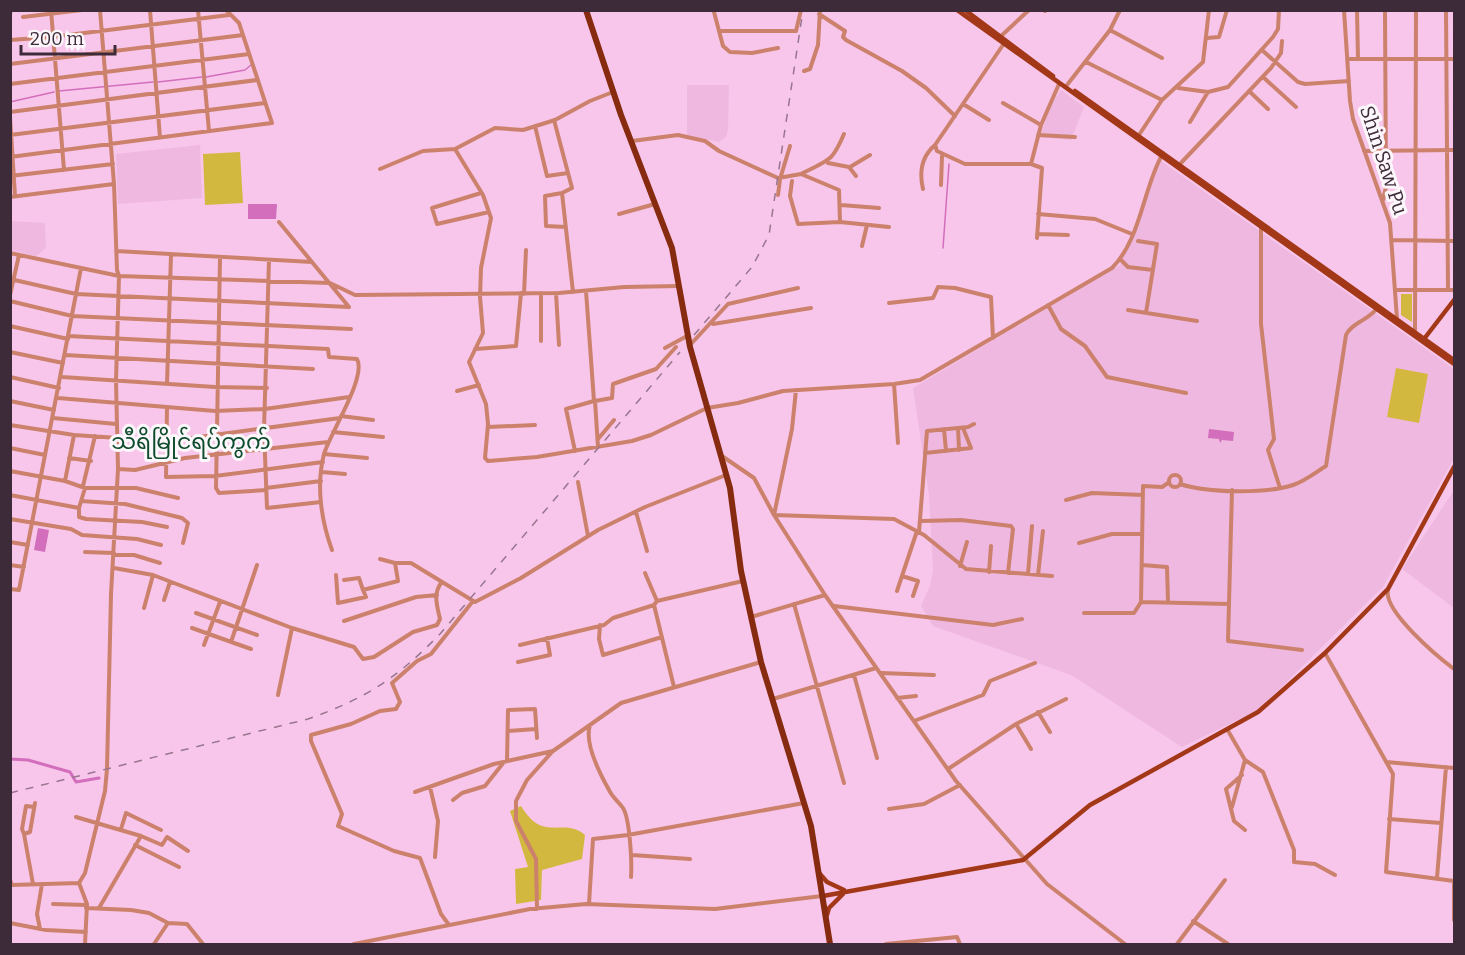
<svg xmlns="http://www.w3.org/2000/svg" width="1465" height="955" font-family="Bitter,'Noto Sans Myanmar',serif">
<rect width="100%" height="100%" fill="#f8c6ea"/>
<path fill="#efb8e0" d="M687,85H729L728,129L726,137L719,142L687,135Z
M1061,90L1084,107L1071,140L1040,137L1050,106Z
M200,145L202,198L118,204L116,154Z
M1161,161L1454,369V458L1383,587L1258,710L1182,747L1071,675L933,626L921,606L930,586L933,571L929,495L913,388L1120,265Z
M10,221L45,223L46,248L36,256L11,250Z
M1454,490V608L1402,569Z"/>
<path fill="#d2b83f" d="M240,152L243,203L205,205L203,154Z
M1401,294H1412V322L1401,315Z
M1396,368L1428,374L1419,423L1387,417Z
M521,806C544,844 563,816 585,835L582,859L542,870L541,900L516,904L515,869L528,867L510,811Z"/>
<path fill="#d26ebb" d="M248,204H277L276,219H248Z
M1209,429L1234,432L1233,441L1222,440L1220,443L1219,439L1208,438Z
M38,528L49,530L45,552L34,550Z"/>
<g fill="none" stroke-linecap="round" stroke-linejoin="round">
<path stroke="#d26ebb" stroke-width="1.5" d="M206,77L245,70L251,65
M158,82L202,77
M59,91L153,82
M10,102L54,92
M943,248L949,164"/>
<path stroke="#d26ebb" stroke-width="3" d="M10,759L28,760L70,772L76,782L99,778"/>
<path stroke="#cb816c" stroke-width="4" d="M51,10L64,170
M150,10L160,138
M198,10L209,131
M1044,10L1045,11
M1344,10L1350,101L1353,119L1390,223L1397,319
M1357,10L1358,59
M1446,10L1448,289
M714,12L723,46L730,52L752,53L778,48
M10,14L11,10
M819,14L845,31L843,37L846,40L902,71L926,88L955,116
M23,17L82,10
M1110,30L1162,58
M721,31H796L801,10
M1000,37L1029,10
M1207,38L1219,37L1227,10
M10,40L52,37L229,15
M1005,42L935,145L937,151L965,164H1031L1041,125L1059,84
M1263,51L1298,82L1305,84L1349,81
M1349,59H1454
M1086,62L1162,100
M10,64L243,35
M804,71L810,69L818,45L820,10
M1263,77L1296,107
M10,84L249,54
M1067,85L1110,30L1120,10
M1178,88L1208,92L1228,87L1273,37L1278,29L1279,10
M1249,91L1268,109
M1003,103L1041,125
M963,104L989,120
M10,112L257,80
M10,117L15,196
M554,120L572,188L562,193L545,196L546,226L566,227
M1190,122L1208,92
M535,126L547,176L568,173
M10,135L265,103
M1038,135L1075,137
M1137,138L1162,100L1203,62L1209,10
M632,141L678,135L705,141L719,151L778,178L801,174L839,190L840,222
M455,149L483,195L491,218L481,268L480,297L483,333L469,362L486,404L488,424L485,458L488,461L537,457L632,441L651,435L707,408L738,403L783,391L894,384L920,380L1112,268C1141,239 1143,188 1163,153
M1364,151L1454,150
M10,157L272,123L239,23L226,10
M828,163L849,167L856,176
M1031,164L1042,168L1037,238
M1180,164L1271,68L1281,53L1282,41
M850,167L870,155
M380,169L423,151L455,149L495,128L523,130L555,120L590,101L613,92
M801,174C829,159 831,164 844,134
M10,176L113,164
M792,181L790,196L798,224L840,222L889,227
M941,185L942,156
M923,189C919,172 921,157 935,145
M481,193L432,208L437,224L489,212
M562,193L573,292
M778,195L780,179L790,146
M10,197L114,184
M1383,200L1386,187L1385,10
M841,205L879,208
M619,214L655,204
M1038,214L1095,219L1132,234
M279,222L349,307
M1261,225V324L1274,439L1268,450L1280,488
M1037,234L1068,235
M1391,240L1454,241
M1138,241L1157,244L1146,313
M862,246L867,225
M116,251L312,262
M10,253L119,276L330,283L355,295L559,293L624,287L679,286
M220,258L216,488L219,493L266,490
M1120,259L1128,267L1153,270
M269,260L264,429L267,508L321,502
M10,279L76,294L349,307
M1395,290H1454
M541,293V341
M556,293L559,345
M524,294L526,250
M10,295L19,255
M10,301L72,316L351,329
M889,303L933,298L938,287L955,288L991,297L993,338
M1048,305L1061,329L1085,346L1107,377L1186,393
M1128,310L1197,321
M713,324L811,308
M10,326L68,339
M1415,335L1416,10
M68,336L328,349L329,357L357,359C367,377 330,433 324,454C316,485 321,520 332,550
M690,345L728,304L798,288
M665,348L687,336
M475,349L516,346L521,293
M10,352L63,363
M65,355L313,369
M10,377L59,388
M62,377L215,387L267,388
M167,384L171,255
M894,384L898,443
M796,390L792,429L774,515L894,519L924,535L966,569L1052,576
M457,391L479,385
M58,398L215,411L265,409L349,397
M10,401L54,410
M167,407L166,477L215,476L323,462
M341,416L373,420
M53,418L116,424
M10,425L74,435L118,438
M488,427L535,425
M958,428L959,450
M944,429L946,451
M333,432L383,437
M598,439L614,420
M598,447L595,401L612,398L613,384L656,369L676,347
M10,448L45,455
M118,448L340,418
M575,451L566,409L594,401L586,291
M925,453L971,448L963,428
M324,454L367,458
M722,456L754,478L774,515L825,595L956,781L1047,884L1125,944
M69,458L91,461
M118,469L135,470L185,458L328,442
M10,471L65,481L85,488H136L178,498
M322,472L345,474
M1169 481a6 6 0 1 1 12 0a6 6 0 1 1-12 0Z
M65,481L74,435
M578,482L588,536
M1168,483L1162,487L1143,486L1141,602L1229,604
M1180,484C1208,493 1266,494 1293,485C1305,481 1316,472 1326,466L1346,335C1352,322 1370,320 1378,307
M83,486L95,436
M266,488L321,481
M1232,490L1228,641L1302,650
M10,495L79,508V517L86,519L142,522L167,527
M1066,500L1092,493L1143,495
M81,501L125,504L182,518L188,523L183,543
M79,508L85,488
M636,512L647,551
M10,519L71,529L82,535L137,539L161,545
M921,521L961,520L1011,526L1013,529L1008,573
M919,532L927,431L968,427L974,424
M10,542L28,545
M1079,543L1112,534H1142
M85,552L114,553
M114,555H134L160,563
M380,559L395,563H411L475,602L521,578L598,530L645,507L726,475
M10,565L24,567
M1142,565L1167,567L1168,602
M960,566L967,542
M114,568L153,575L292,628L278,695
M989,572L991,546
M645,573L657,601
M1028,574L1032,526
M336,575L338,603L366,597L363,590L398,581L395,563
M1038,575L1043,531
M902,576L918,581L913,596
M344,580L359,578L363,590
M10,589L19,590L81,268
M1388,590C1383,611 1438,657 1454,669
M897,591L917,531
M164,600L170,582
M794,604L844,783
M654,605L674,687
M834,606L993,625L1022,619
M144,608L153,575
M196,613L257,635
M1084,613H1134L1141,602
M751,617L825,595
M344,621L416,597L437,595
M600,625L599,639L603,655L662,637
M192,628L251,649
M292,628L354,647L363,659L374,657L413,632L437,625L440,619C437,606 433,594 441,583
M231,642L257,565
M204,645L220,602
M520,645L604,625L613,618L654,605L657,601L743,581
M1325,653L1393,774L1386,872L1454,881V920
M518,662L550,655L547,638
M881,673L934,675
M854,675L877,758
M897,698L916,696
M773,699L876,668
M1038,712L1050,732
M914,721L983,695L990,681L1035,663
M1016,724L1031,749
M590,725C584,743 600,774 609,790C612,797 619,802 623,808C630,819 632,863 631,877
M1227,729L1245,760L1263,772L1294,850V862L1315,864L1335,875
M508,731L536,729
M507,761L508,710L535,709L537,738
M1386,762L1454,768
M948,769L1016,724L1066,699
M1242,775L1226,789L1234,821L1245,830
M430,787L438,821L435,857
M415,792L494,764L553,751L621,703L761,662
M453,800L462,793L485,786L504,762
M1232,807L1245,760
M889,809L924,804L960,785
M76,817L141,836
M1389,819L1441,823
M121,829L126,813L161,830
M24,834L22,829L26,806L34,807
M135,845L179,867
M632,855L690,859
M1437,878L1446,767
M10,880L12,885L79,883
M33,884L24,834L30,832L35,803
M53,904L86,905
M589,904L593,839L628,835L804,803
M86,908L131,910L149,913L168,923L187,924L203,944
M99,908L141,836L162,845L167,837L188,851
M537,909L536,859L516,821V801L527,780L552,752
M1193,921L1228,944
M10,923L46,930L86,932
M449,925L441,914L420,858L394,851L338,826L342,814L311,741V735L351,724L380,711L396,709L400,702L392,683L417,661L431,654L473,601
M40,929L37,914L42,884
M85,944L87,904L79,883L85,873L105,791L107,769L111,594L118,469L116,381L119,276L117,270L114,184L100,10
M154,944L168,923
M354,944L530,909L586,904L715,909L822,896
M886,944L957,937L960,944
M1177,944L1225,880"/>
<path stroke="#a33818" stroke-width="4.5" d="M957,10L1454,364
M965,10L1053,76
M1075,91L1454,360
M1424,339L1454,300
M820,874L827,882L844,890
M823,896L1023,860L1090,805L1258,712L1325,653L1388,589L1454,467
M827,915L829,908L843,894"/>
<path stroke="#862b0f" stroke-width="6" d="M586,10L621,115L672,248L690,347L730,488L741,571L761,662L811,826L830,944"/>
<path stroke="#98768f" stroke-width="1.5" stroke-dasharray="8 8" stroke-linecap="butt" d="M694,335L752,267L769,235L803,10
M10,793L308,719C367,698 397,678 440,634L680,352"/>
</g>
<g text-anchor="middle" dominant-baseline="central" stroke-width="6" stroke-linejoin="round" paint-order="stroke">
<g font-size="20" fill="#3e2b39" stroke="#fcf7fb">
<text transform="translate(1384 160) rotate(72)">Shin Saw Pu</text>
</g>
<g font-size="22" fill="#0d4b2c" stroke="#fcf7fb">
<text x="191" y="441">သီရိမြိုင်ရပ်ကွက်</text>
</g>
</g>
<rect width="1465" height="955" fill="none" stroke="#3e2b39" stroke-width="24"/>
<path d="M21 45v9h94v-9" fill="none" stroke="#3e2b39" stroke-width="3"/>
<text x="30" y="45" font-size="18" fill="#3e2b39" stroke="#fcf7fb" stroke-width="4.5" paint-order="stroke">200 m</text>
</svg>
